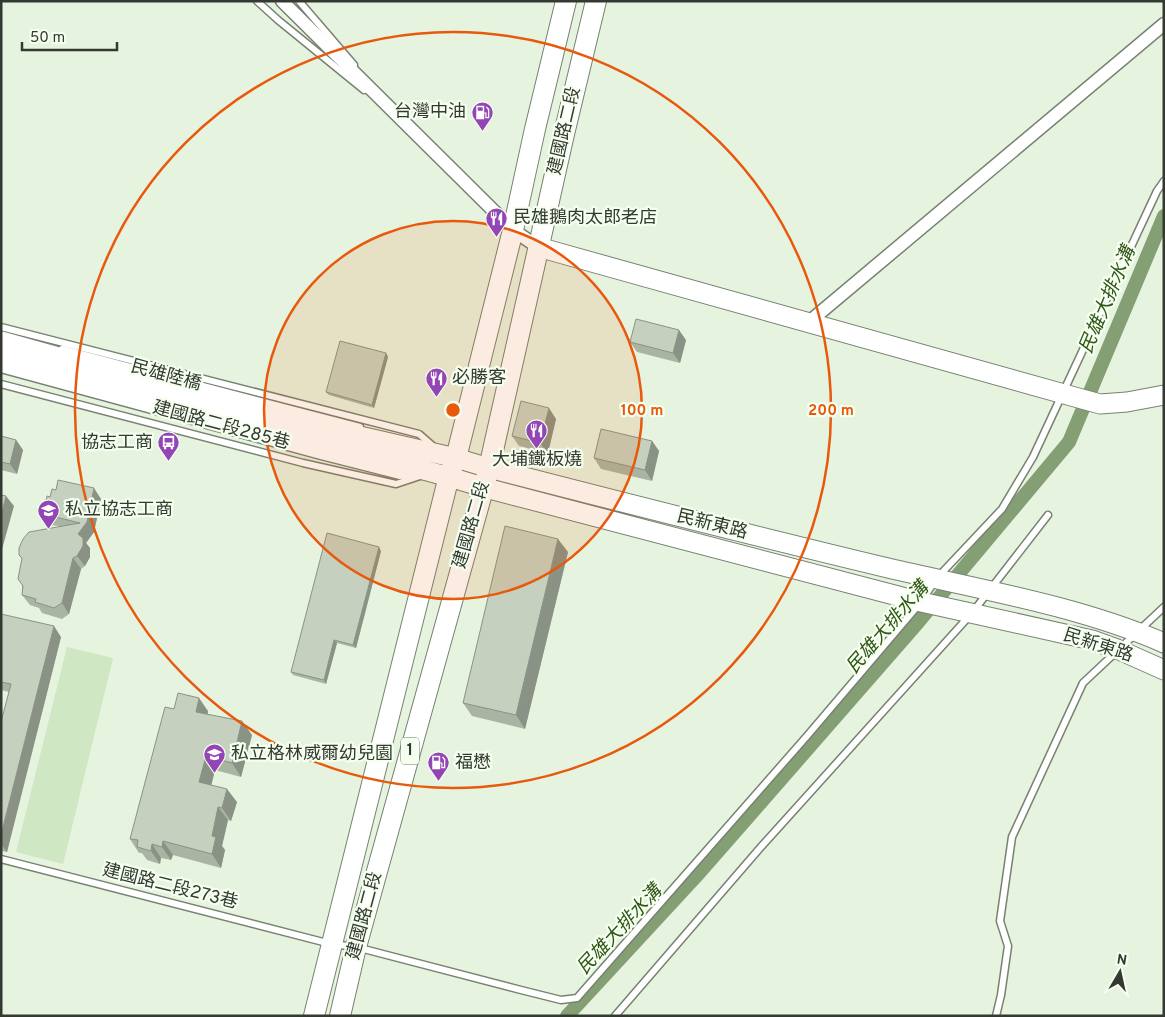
<svg xmlns="http://www.w3.org/2000/svg" width="1165" height="1017" font-family="Overpass,'Noto Sans TC',sans-serif">
<rect width="100%" height="100%" fill="#e6f3df"/>
<path fill="#cfe7c2" d="M67,647L113,658L63,864L16,852Z"/>
<g fill="none" stroke-linecap="round" stroke-linejoin="round">
<path stroke="#839f73" stroke-width="14" d="M567,1016L700,872L915,626L1069,442L1164,216"/>
<defs>
<path id="lane" d="M257,1L278,20L364,90
M299,1L354,65
M1,327L419,434L435,448
M62,349L360,427
M1,369L321,456L400,476L412,474
M1,384L303,463L396,484L423,475
M1,859L331,944L356,947L521,990L561,1000L577,998L807,736L921,602L936,579L1002,509L1033,457L1157,191L1164,181
M615,1016L760,848L972,613L1048,515
M996,1016L1001,995L1008,946L1000,921L1012,837L1083,683L1164,607"/>
<path id="street" d="M282,1L513,230L538,247
M809,322L1164,24"/>
<path id="secondary" d="M538,247L1100,404L1127,402L1164,395
M1,341L259,413L456,458L489,468C621,502 754,536 888,568C978,589 1079,606 1164,643
M1,358C103,386 204,414 306,440C365,456 424,468 482,487L921,602L1092,640L1117,649L1164,670"/>
<path id="primary" d="M314,1016L449,476L456,458L513,230L535,129L566,1
M340,1016L356,947L489,468L564,134L596,1"/>
</defs>
<use href="#lane" stroke="#778271" stroke-width="9"/>
<use href="#street" stroke="#778271" stroke-width="15"/>
<use href="#secondary" stroke="#778271" stroke-width="21"/>
<use href="#primary" stroke="#778271" stroke-width="22"/>
<use href="#lane" stroke="#fff" stroke-width="6"/>
<use href="#street" stroke="#fff" stroke-width="12"/>
<use href="#secondary" stroke="#fff" stroke-width="19"/>
<use href="#primary" stroke="#fff" stroke-width="20"/>
</g>
<path fill="#a9b4a3" d="M686,340L680,363L637,352L630,342Z
M386,353L388,357L374,408L329,395L326,392Z
M556,419L548,453L519,446L512,436Z
M1,436L16,440L23,450L17,474L1,470Z
M652,441L659,451L652,481L601,469L594,458Z
M50,497L101,499L94,532L86,543L90,548V557L85,566L81,569L69,614L62,619L42,613L39,608L30,605L22,595V559L19,555L59,526L50,525L43,514Z
M381,551L356,648L337,643L326,684L293,675L291,672Z
M568,552L525,729L472,716L463,703Z
M1,614L61,637L7,852L1,851V722L9,692L1,690Z
M174,709L208,711V714L252,735L241,777L215,770L211,785L237,802L231,821L228,820L222,846L225,850L221,868L173,855L171,860L161,858L160,864L147,860L142,853H139L130,839Z"/>
<path fill="#8a9285" d="M679,330L686,340L680,363L673,353Z
M386,353L388,357L374,408L372,405Z
M549,408L556,419L548,453L540,443Z
M16,440L23,450L17,474L10,464Z
M652,441L659,451L652,481L645,470Z
M94,488L101,499L94,532L86,543L90,548V557L85,566L77,556L78,534Z
M6,496L14,506L1,553V516Z
M558,539L568,552L525,729L516,715Z
M379,547L381,551L356,648L353,645Z
M73,558L81,569L69,614L62,603Z
M54,626L61,637L7,852L1,844V835Z
M334,640L337,643L326,684L324,680Z
M199,698L208,711L205,725L196,712Z
M242,721L252,735L241,777L232,763Z
M206,756L215,770L209,795L199,782Z
M227,789L237,802L231,821L222,808Z
M218,807L228,820L222,846L225,850L221,868L212,854V836Z
M163,841L173,855L171,860L162,847Z
M152,844L161,858L160,864L151,851Z"/>
<path fill="#c5d1be" stroke="#8a9285" d="M636,319L679,330L673,353L630,342Z
M340,341L386,353L372,405L326,392Z
M521,401L549,408L540,443L512,436Z
M601,429L652,441L645,470L594,458Z
M1,436L16,440L10,464L1,462Z
M58,480L94,488L87,522L78,534L83,538V546L77,556L73,558L62,603L54,608L35,602L36,599L22,595L23,586L18,579L22,558L19,555V548L23,539L29,532L80,523L43,514L47,496L50,497L52,489L56,490Z
M1,495L6,496L1,516Z
M505,526L558,539L516,715L463,703Z
M327,533L379,547L353,645L334,640L324,680L291,672Z
M1,614L54,626L1,835V722L11,684L1,682Z
M178,693L199,698L196,712L242,721L232,763L206,756L199,782L227,789L222,808L218,807L212,836L216,837L212,854L163,841L162,847L152,844L151,851L137,847L138,840L130,839L165,707L174,709Z"/>
<circle cx="453" cy="410" r="189" fill="#e8590c" fill-opacity=".12"/>
<g fill="none" stroke="#e8590c" stroke-width="2.5">
<circle cx="453" cy="410" r="189"/>
<circle cx="453" cy="410" r="378"/>
</g>
<defs>
<symbol id="fuel-pin" viewBox="-11 -11 22 30"><path d="M0 17L-7.5 6A9.5 9.5 0 1 1 7.5 6Z" fill="#9344b5" stroke="#f5fff0"/><path d="M-5.5-6h7V0h2V4h1.3V-2.5L3-4.5l.8-.8L6-3V5H2.5V1h-1V6h-7ZM-4.2-4.7v3.2H.2V-4.7Z" fill="#fff"/></symbol>
<symbol id="restaurant-pin" viewBox="-11 -11 22 30"><path d="M0 17L-7.5 6A9.5 9.5 0 1 1 7.5 6Z" fill="#9344b5" stroke="#f5fff0"/><path d="M-5-6h1v4h1v-4h1v4h1v-4h1v5L-1.5 .5V6h-2V.5L-5-1ZM5-6V6H3V1.5H1.5Q1.5-4 5-6Z" fill="#fff"/></symbol>
<symbol id="bus-pin" viewBox="-11 -11 22 30"><path d="M0 17L-7.5 6A9.5 9.5 0 1 1 7.5 6Z" fill="#9344b5" stroke="#f5fff0"/><path d="M-5-6H5V4H4V6H2V4H-2V6H-4V4H-5ZM-3.5-4V0h7V-4ZM-3.5 1.2v1.5H-2V1.2ZM2 1.2v1.5H3.5V1.2Z" fill="#fff"/></symbol>
<symbol id="school-pin" viewBox="-11 -11 22 30"><path d="M0 17L-7.5 6A9.5 9.5 0 1 1 7.5 6Z" fill="#9344b5" stroke="#f5fff0"/><path d="M0-5L7-2L0 1L-7-2ZM-4 1L0 2.5L4 1V4Q0 6-4 4Z" fill="#fff"/></symbol>
</defs>
<g fill-rule="evenodd">
<use href="#fuel-pin" x="470" y="100" width="25" height="34"/>
<use href="#restaurant-pin" x="484" y="206" width="25" height="34"/>
<use href="#restaurant-pin" x="424" y="366" width="25" height="34"/>
<use href="#restaurant-pin" x="524" y="418" width="25" height="34"/>
<use href="#bus-pin" x="156" y="430" width="25" height="34"/>
<use href="#school-pin" x="36" y="498" width="25" height="34"/>
<use href="#school-pin" x="202" y="742" width="25" height="34"/>
<use href="#fuel-pin" x="426" y="750" width="25" height="34"/>
</g>
<g text-anchor="middle" dominant-baseline="central" stroke-width="4.5" stroke-linejoin="round" paint-order="stroke">
<rect fill="#f5fff0" stroke="#6e746a" stroke-width="1" x="401" y="737.5" width="18" height="27" rx="4"/>
<g font-size="16" font-weight="bold" fill="#343931">
<text x="410" y="751">1</text>
</g>
<g font-size="18" fill="#343931" stroke="#f5fff0" text-anchor="start">
<text x="466" y="112" text-anchor="end">台灣中油</text>
<text x="513" y="218">民雄鵝肉太郎老店</text>
<text x="452" y="378">必勝客</text>
<text x="153" y="443" text-anchor="end">協志工商</text>
<text x="537" y="460" text-anchor="middle">大埔鐵板燒</text>
<text x="65" y="510">私立協志工商</text>
<text x="231" y="754">私立格林威爾幼兒園</text>
<text x="455" y="763">福懋</text>
</g>
<g font-size="18" fill="#343931" stroke="#f5fff0">
<text transform="translate(565 131) rotate(-77)">建國路二段</text>
<text transform="translate(166 376) rotate(15)">民雄陸橋</text>
<text transform="translate(221 426) rotate(15)">建國路二段285巷</text>
<text transform="translate(472 525) rotate(-74)">建國路二段</text>
<text transform="translate(712 525) rotate(14)">民新東路</text>
<text transform="translate(1098 646) rotate(18)">民新東路</text>
<text transform="translate(170 887) rotate(14)">建國路二段273巷</text>
<text transform="translate(365 916) rotate(-75)">建國路二段</text>
</g>
<g font-size="19" font-style="italic" fill="#315516" stroke="#f5fff0">
<text transform="translate(1108 300) rotate(-67)">民雄大排水溝</text>
<text transform="translate(888 628) rotate(-49)">民雄大排水溝</text>
<text transform="translate(620 930) rotate(-47)">民雄大排水溝</text>
</g>
</g>
<circle cx="453" cy="410" r="8" fill="#e8590c" stroke="#f5fff0" stroke-width="2.5"/>
<g font-size="15" text-anchor="middle" font-weight="bold" fill="#e8590c" stroke="#f5fff0" stroke-width="4.5" stroke-linejoin="round" paint-order="stroke">
<text x="642" y="415">100 m</text>
<text x="831" y="415">200 m</text>
</g>
<rect width="1165" height="1017" fill="none" stroke="#343931" stroke-width="5"/>
<g transform="translate(1120 972) rotate(9)" stroke="#f5fff0" stroke-width="4" paint-order="stroke">
<path d="M0-4L9 19L0 12L-9 19Z" fill="#343931"/>
<text y="-8" font-size="14" font-weight="bold" text-anchor="middle" fill="#343931">N</text>
</g>
<path d="M22 42v8h95v-8" fill="none" stroke="#343931" stroke-width="2.5"/>
<text x="30" y="42" font-size="15" fill="#343931" stroke="#f5fff0" stroke-width="4" paint-order="stroke">50 m</text>
</svg>
